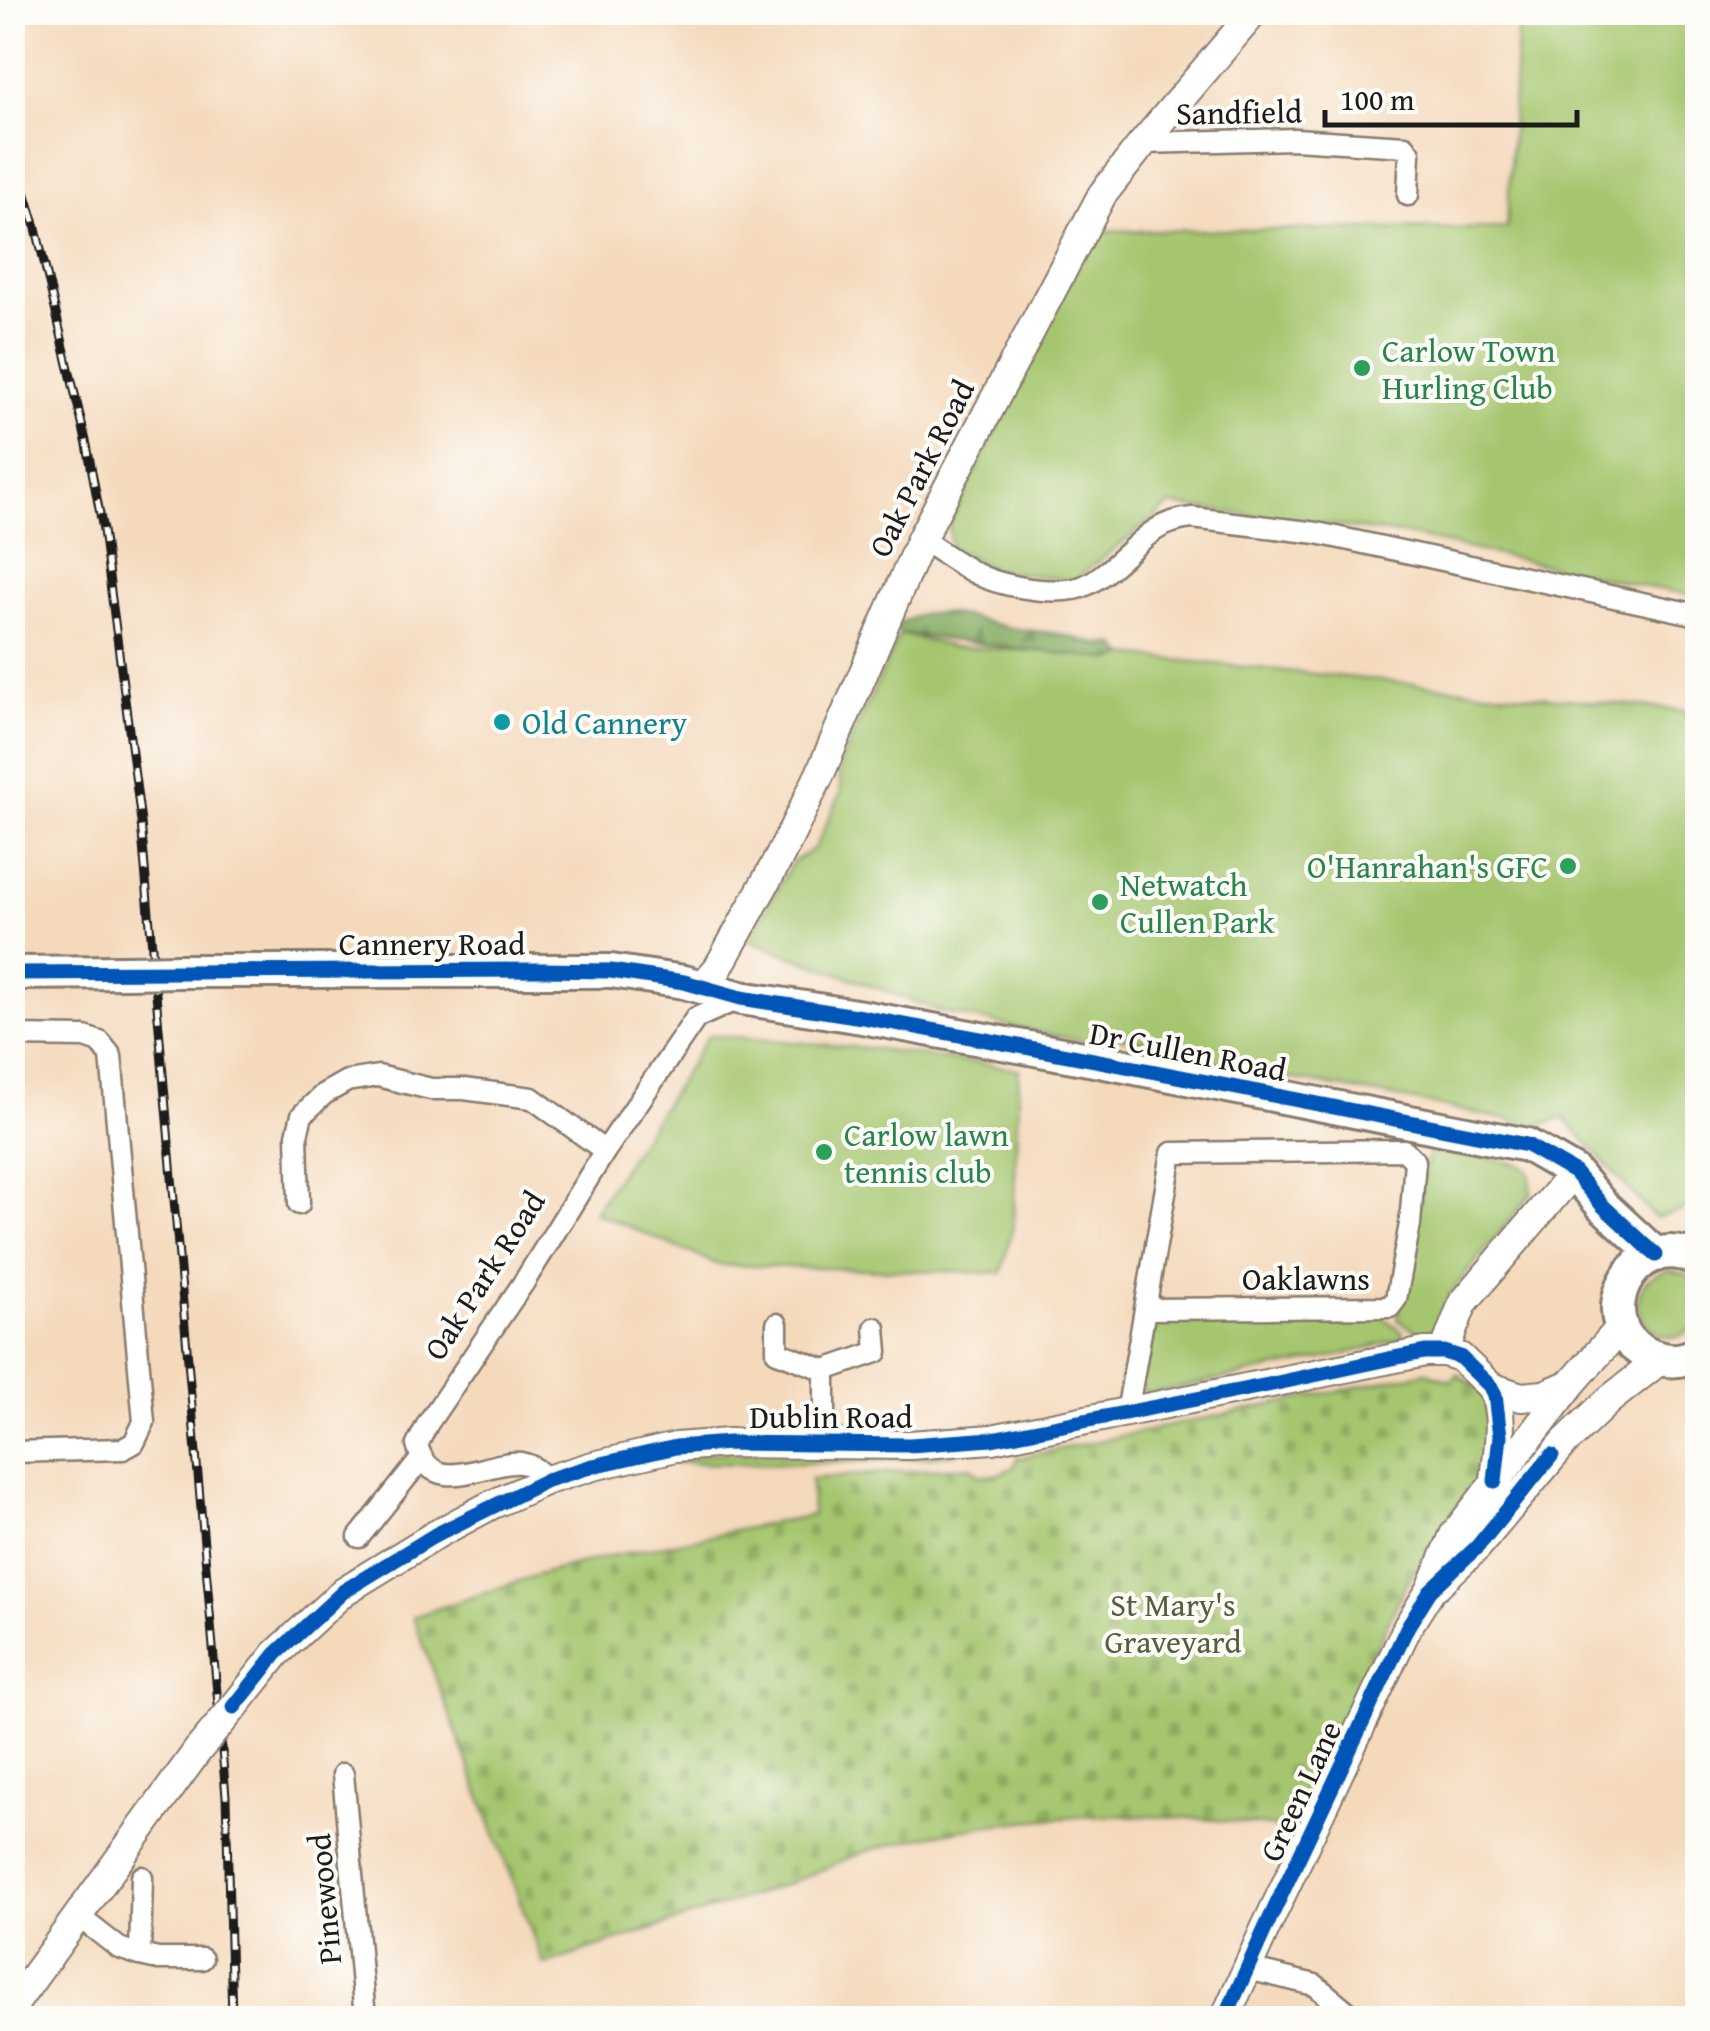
<svg xmlns="http://www.w3.org/2000/svg" width="1710" height="2031" font-family="'Gentium Book Plus',serif">
<defs>
<pattern id="forest-firs" width="22" height="20" patternUnits="userSpaceOnUse" patternTransform="scale(2.5)"><rect width="22" height="20" fill="#84ab61"/><path d="M5 1l3.5 6h-7zM16 11l3.5 6h-7z" fill="#6b8a4f"/></pattern>
<pattern id="cemetery-stones" width="16" height="16" patternUnits="userSpaceOnUse" patternTransform="scale(2.5)"><rect width="16" height="16" fill="#a5c66e"/><path d="M2 7V4a2 2 0 0 1 4 0v3zM10 15v-3a2 2 0 0 1 4 0v3z" fill="#8daa5f"/></pattern>
</defs>
<rect width="100%" height="100%" fill="#fdfcf7"/>
<filter id="ink" filterUnits="userSpaceOnUse"><feTurbulence type="fractalNoise" baseFrequency=".01" numOctaves="2"/><feDisplacementMap in="SourceGraphic" scale="20" xChannelSelector="R" yChannelSelector="G"/><feConvolveMatrix kernelMatrix="1 2 1 2 8 2 1 2 1" color-interpolation-filters="sRGB"/></filter>
<filter id="wash" filterUnits="userSpaceOnUse"><feTurbulence type="fractalNoise" baseFrequency=".0048" numOctaves="4" result="noise"/><feDisplacementMap in="SourceGraphic" scale="40" xChannelSelector="R" yChannelSelector="G"/><feGaussianBlur stdDeviation="2.25" result="paint"/><feColorMatrix in="noise" values="0 0 0 0 0 0 0 0 0 0 0 0 0 0 0 0 0 1.4 0 .05"/><feComposite in="paint" operator="in"/></filter>
<g filter="url(#wash)">
<rect width="100%" height="100%" fill="#f4d9bb"/>
<path fill="#a5c66e" stroke="#607145" stroke-width="2.5" d="M1518,13H1697V596L1642,586L1407,535L1170,505L1074,581L996,570L954,549L950,543L949,525L1094,231L1507,228Z
M900,634L952,647L1125,655L1697,712V1206L1655,1218L1564,1118L1537,1126L1395,1097L1179,1059L1161,1045L1103,1034L1087,1042L942,1012L749,940L792,863L815,848L841,793L839,765Z
M709,1035L878,1049L1019,1069L1013,1225L1002,1273L719,1265L594,1212Z
M1430,1146L1518,1164L1529,1171L1532,1193L1450,1294L1435,1329L1421,1333L1397,1320Z
M1669,1270L1687,1274L1697,1283V1324C1655,1369 1605,1284 1669,1270Z
M1377,1313L1403,1332L1401,1339L1341,1355L1153,1393L1146,1394L1140,1386L1156,1320L1163,1317Z
M714,1453L957,1454C861,1465 762,1465 665,1462Z"/>
<path fill="url(#forest-firs)" stroke="#50643e" stroke-width="2.5" d="M942,613L964,616L1009,628L1059,634L1097,644L1117,645L1125,655L1114,660L900,634L896,630L899,623L922,614Z"/>
<path fill="url(#cemetery-stones)" stroke="#607145" stroke-width="2.5" d="M1427,1372L1451,1381L1457,1374L1479,1388L1489,1403L1482,1479L1453,1512L1406,1585L1289,1829C1151,1807 1010,1812 874,1849C845,1857 818,1873 789,1883C708,1912 625,1937 544,1965L413,1617L537,1575L615,1555L812,1515L811,1479L970,1466L979,1475H997L1014,1467L1017,1458Z"/>
</g>
<g filter="url(#ink)">
<g fill="none" stroke-linecap="round" stroke-linejoin="round">
<defs>
<path id="street" d="M1143,143L1295,139L1405,146L1410,153L1408,195
M921,539C939,550 956,563 975,573C999,586 1047,594 1074,589C1088,587 1104,574 1114,565C1142,541 1154,522 1192,518L1317,533L1698,615
M12,1036L85,1037L100,1042L111,1056L144,1422L134,1443L123,1449L12,1452
M299,1204L297,1135L302,1115L324,1094L347,1081L378,1076L431,1089H464L532,1098L605,1151
M777,1324V1352L825,1370L877,1352L875,1328
M1127,1413L1172,1153L1404,1150L1415,1161L1410,1224L1396,1299L1390,1307L1146,1309
M825,1443V1370
M547,1480C539,1471 533,1465 521,1463C488,1459 433,1501 417,1445L428,1423L524,1282L605,1151L696,1018L738,999
M359,1537L421,1459
M343,1774L365,2018
M78,1916L119,1948L140,1955L142,1877
M140,1955L158,1959H202
M1248,1969L1315,1985L1355,2018"/>
<path id="secondary" d="M702,987L718,968L780,856L820,774L921,539L1102,195L1143,143L1254,12
M1444,1352L1463,1303L1574,1172
M1491,1387C1506,1413 1498,1450 1495,1479
M1437,1585L1477,1547L1565,1442L1609,1400L1660,1360
M234,1707L276,1654L344,1591L437,1534L491,1505L547,1480L593,1466L676,1447L729,1443L910,1445L992,1439L1425,1352H1444L1460,1357L1491,1387L1521,1397L1544,1395L1572,1383
M12,2007L198,1750
M1225,2018L1265,1929L1408,1626L1430,1591L1454,1535L1572,1383L1621,1327"/>
<path id="primary" d="M180,971H611L684,982L741,998L862,1017L1105,1062L1527,1145L1574,1172L1602,1205L1656,1255
M12,973L126,972
M1698,1260C1632,1223 1582,1329 1652,1356C1667,1362 1683,1362 1698,1353"/>
</defs>
<use href="#street" stroke="#887a6c" stroke-width="25"/>
<use href="#secondary" stroke="#887a6c" stroke-width="32"/>
<use href="#primary" stroke="#887a6c" stroke-width="38"/>
<use href="#street" stroke="#fff" stroke-width="20"/>
<use href="#secondary" stroke="#fff" stroke-width="28"/>
<use href="#primary" stroke="#fff" stroke-width="32"/>
<defs>
<path id="rail" d="M12,150L35,224L87,445L103,530L141,822L226,1796L232,2018"/>
</defs>
<use href="#rail" stroke="#1c1c1c" stroke-width="9"/>
<use href="#rail" stroke="#fdfcf7" stroke-width="5" stroke-dasharray="15" stroke-linecap="butt"/>
<defs>
<path id="secondary-bridge" d="M198,1750L234,1707"/>
<path id="primary-bridge" d="M126,972L180,971"/>
</defs>
<use href="#secondary-bridge" stroke="#887a6c" stroke-width="32" stroke-linecap="butt"/>
<use href="#primary-bridge" stroke="#887a6c" stroke-width="38" stroke-linecap="butt"/>
<use href="#secondary-bridge" stroke="#fff" stroke-width="28"/>
<use href="#primary-bridge" stroke="#fff" stroke-width="32"/>
<defs>
<path id="cycleway" d="M12,973L541,970L611,971L684,982L741,998L862,1017L1105,1062L1527,1145L1574,1172L1602,1205L1656,1255
M234,1707L276,1654L344,1591L437,1534L547,1480L593,1466L676,1447L729,1443L910,1445L992,1439L1268,1385L1393,1358L1425,1352H1444L1460,1357L1491,1387L1495,1395L1500,1436L1495,1481
M1225,2018L1265,1929L1408,1626L1430,1591L1477,1547L1552,1455"/>
</defs>
<use href="#cycleway" stroke="#fdfcf7" stroke-width="21"/>
<use href="#cycleway" stroke="#0057b8" stroke-width="15"/>
</g>
</g>
<g fill="#2e9e5b" stroke="#fdfcf7" stroke-width="4">
<circle cx="1362" cy="368" r="10"/>
<circle cx="1568" cy="866" r="10"/>
<circle cx="1100" cy="902" r="10"/>
<circle cx="824" cy="1152" r="10"/>
</g>
<circle fill="#0f9aa8" stroke="#fdfcf7" stroke-width="4" cx="502" cy="722" r="10"/>
<g text-anchor="middle" dominant-baseline="central" stroke-width="8" stroke-linejoin="round" paint-order="stroke">
<g font-size="32" fill="#1c1c1c" stroke="#fdfcf7">
<text transform="translate(1239 112) rotate(-1)">Sandfield</text>
<text transform="translate(921 468) rotate(-63)">Oak Park Road</text>
<text x="432" y="943">Cannery Road</text>
<text transform="translate(1188 1051) rotate(11)">Dr Cullen Road</text>
<text transform="translate(484 1275) rotate(-57)">Oak Park Road</text>
<text x="1306" y="1278">Oaklawns</text>
<text x="831" y="1416">Dublin Road</text>
<text transform="translate(1300 1791) rotate(-65)">Green Lane</text>
<text transform="translate(324 1899) rotate(-95)">Pinewood</text>
</g>
<g font-size="32" fill="#27864d" stroke="#fdfcf7" text-anchor="start">
<text x="1382" y="350">Carlow Town<tspan x="1382" dy="37">Hurling Club</tspan></text>
<text x="1548" y="866" text-anchor="end">O'Hanrahan's GFC</text>
<text x="1120" y="884">Netwatch<tspan x="1120" dy="37">Cullen Park</tspan></text>
<text x="844" y="1134">Carlow lawn<tspan x="844" dy="37">tennis club</tspan></text>
</g>
<g font-size="32" fill="#0d838f" stroke="#fdfcf7" text-anchor="start">
<text x="522" y="722">Old Cannery</text>
</g>
<g font-size="32" fill="#53603d" stroke="#fdfcf7">
<text x="1173" y="1604">St Mary's<tspan x="1173" dy="37">Graveyard</tspan></text>
</g>
</g>
<rect width="1710" height="2031" fill="none" stroke="#fdfcf7" stroke-width="50"/>
<path d="M1325 110v15h252v-15" fill="none" stroke="#1c1c1c" stroke-width="5"/>
<text x="1340" y="110" font-size="30" fill="#1c1c1c" stroke="#fdfcf7" stroke-width="8" paint-order="stroke">100 m</text>
</svg>
